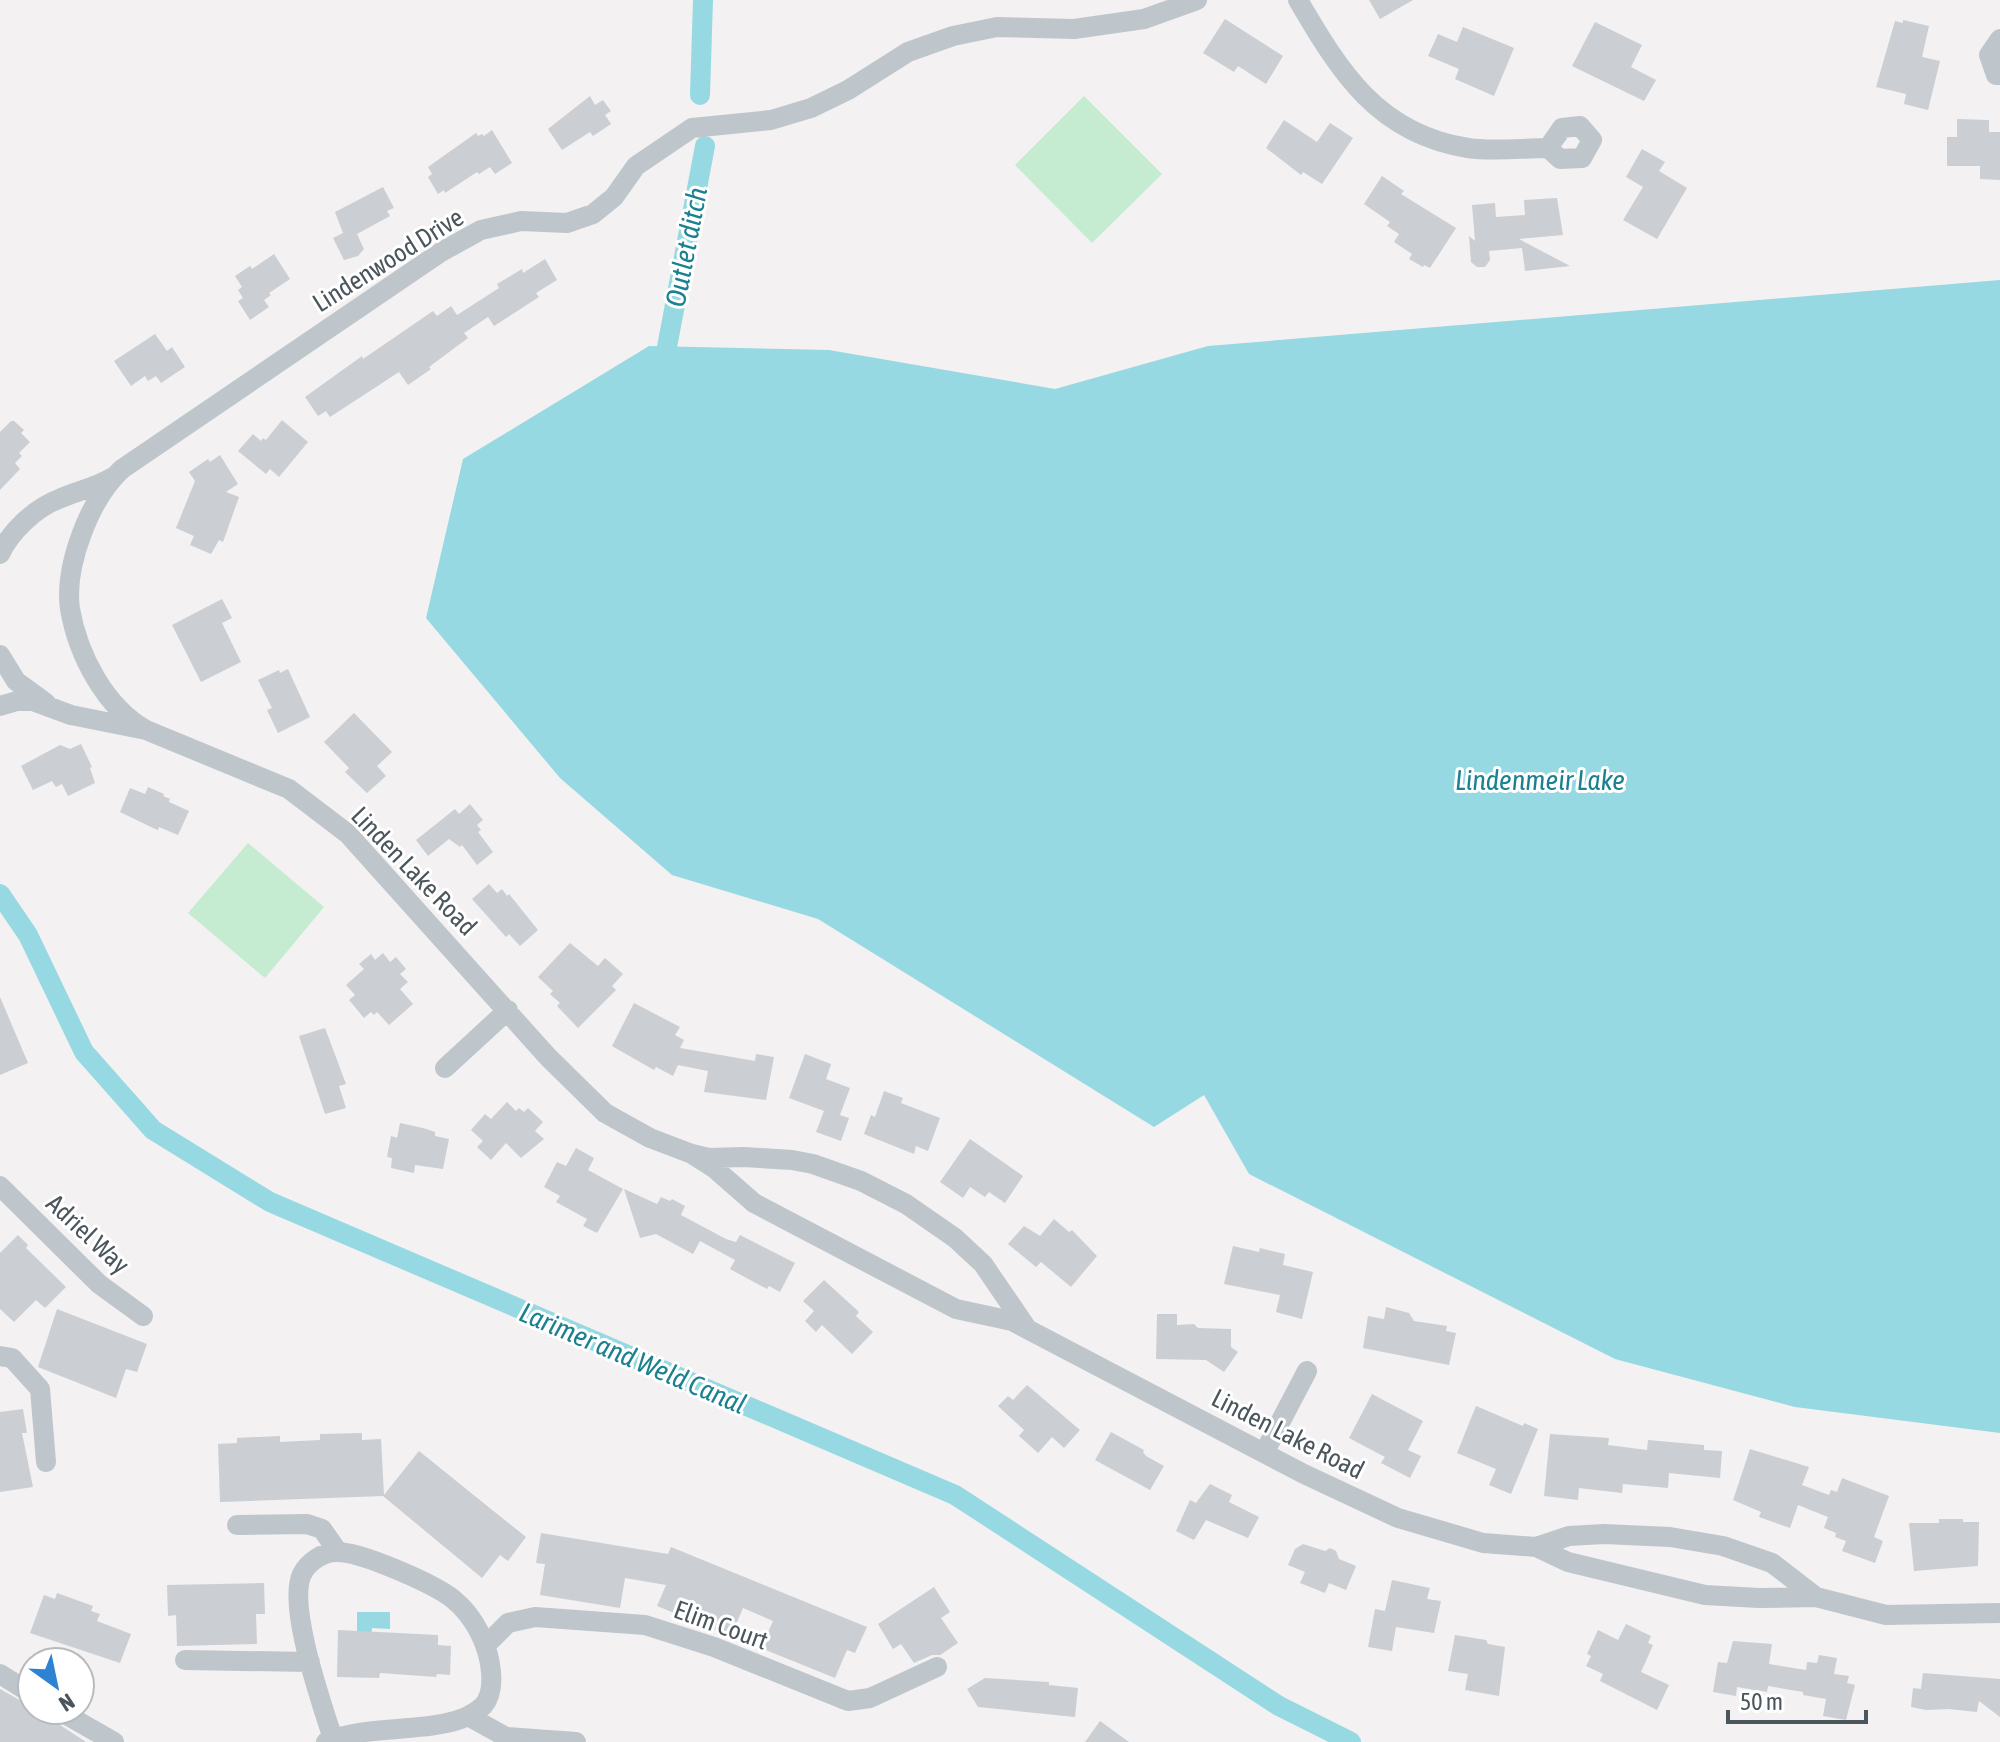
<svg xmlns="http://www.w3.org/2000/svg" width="2000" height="1742" font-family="'Asap Condensed',sans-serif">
<rect width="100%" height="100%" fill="#f3f1f1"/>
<path fill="#c5ebd0" d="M1084,96L1162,174L1092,243L1015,165Z
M248,843L324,907L265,978L188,913Z"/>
<path fill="#97d9e3" d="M2000,280V1433L1795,1407L1615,1359L1249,1174L1204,1095L1154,1127L818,919L672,875L560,778L426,618L463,459L649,346L829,350L1055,389L1208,346Z
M357,1612H390V1629L372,1628L371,1637L357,1636Z"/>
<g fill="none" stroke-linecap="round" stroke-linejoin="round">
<path stroke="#97d9e3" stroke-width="20" d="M700,95L703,0
M667,347L705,146
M0,894L28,935L84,1052L153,1130L270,1202L955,1495L1279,1706L1351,1742"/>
</g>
<path fill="#cbced3" d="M1369,0H1413L1380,19Z
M1225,19L1283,56L1266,84L1238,66L1234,72L1203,53Z
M1903,20L1929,26L1922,57L1940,61L1928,110L1904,104L1906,94L1876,87L1895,21L1903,23Z
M1595,22L1642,45L1631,67L1656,80L1644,101L1572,66Z
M1463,27L1514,48L1494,96L1455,79L1459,69L1428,56L1438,34L1457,42Z
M590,96L595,105L603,100L611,111L605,115L611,124L593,136L590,132L562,150L548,129Z
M1957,119L1989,120V132H2000V180L1980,179V166H1947V137H1957Z
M1284,120L1317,142L1330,123L1353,138L1322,184L1303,172L1301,175L1266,148Z
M492,130L512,163L495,174L490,167L479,174L477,172L445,193L444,190L438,194L428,177L432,174L428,167L476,133L478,136L482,134L484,136Z
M1642,149L1665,162L1659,171L1687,188L1657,239L1623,220L1643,187L1626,177Z
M1382,176L1404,191L1401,194L1456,228L1430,268L1424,265L1423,267L1409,259L1412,254L1394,242L1399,234L1387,226L1390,222L1364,204Z
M383,187L394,208L387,211L390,216L357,234L364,249L358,256L344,260L333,238L343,233L335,212Z
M1557,198L1563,235L1519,239L1570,266L1525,271L1522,248L1489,251L1490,260L1485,267H1477L1471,262L1469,236L1475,241L1472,205L1495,203L1496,217L1525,215L1524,200Z
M274,254L290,279L269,293L271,295L264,300L269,307L250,320L238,301L243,298L238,290L242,287L235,276L250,266L252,269Z
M545,259L557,280L536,293L539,297L494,326L488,317L464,333L468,338L429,367L431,369L408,385L399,372L330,417L326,411L318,416L305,397L362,356L363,359L433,311L437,316L451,306L457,315L499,288L497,284L522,269L523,273Z
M155,334L167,351L172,347L185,367L161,383L156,376L148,381L145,376L131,386L114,361Z
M282,420L308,442L279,477L270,469L266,474L238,451L253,434L261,441L263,438L266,440Z
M11,421H14L24,430L21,433L30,442L19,453L22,456L15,463L20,469L0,490V432Z
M220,455L238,484L226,492L239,497L223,542L219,540L211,554L190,545L194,536L176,528L195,481L189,472L208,459L210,462Z
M222,599L232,618L222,623L241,662L201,682L172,625Z
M288,669L310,717L278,733L267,710L272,708L258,680L279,670L280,673Z
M354,713L392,752L377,766L386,776L367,793L345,772L349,768L324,742Z
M81,744L92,767L90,768L95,783L68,796L62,784L56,787L52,781L33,790L21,766L60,745L70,749Z
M148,787L164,794L163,796L170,799L169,802L189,811L178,835L159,827L158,830L153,828L120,812L130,788L145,794Z
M470,804L483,820L477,825L481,830L478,832L493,852L477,865L462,845L460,847L449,839L428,856L416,840L455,809L459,814Z
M489,884L497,893L502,889L507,896L509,894L538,930L520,946L509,934L506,937L472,899Z
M570,943L598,966L605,958L623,974L612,986L616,990L578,1028L557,1006L560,1003L550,994L553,991L538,977Z
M383,953L390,962L396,957L406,969L400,974L408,982L400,989L413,1004L389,1025L377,1012L374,1015L371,1012L364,1018L349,1000L355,995L346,985L364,969L359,964L371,954L375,960Z
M0,997L28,1063L0,1075Z
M634,1003L680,1027L675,1035L684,1040L680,1048L755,1061L756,1054L774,1057L766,1100L704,1092L708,1071L678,1065L673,1076L656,1067L654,1070L612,1046Z
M325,1028L346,1084L339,1086L346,1108L325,1114L299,1036Z
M805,1054L831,1064L826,1079L850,1088L840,1115L849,1118L841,1141L816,1132L824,1111L789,1098Z
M884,1091L903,1098L901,1103L940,1118L928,1151L916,1146L914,1154L864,1134L871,1115L875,1117Z
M507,1102L516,1111L519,1108L524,1112L528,1108L543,1122L535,1131L544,1139L521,1158L506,1143L491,1160L477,1147L483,1141L471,1130L485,1114L491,1119Z
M400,1123L423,1128L435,1132V1136L449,1139L443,1169L415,1165L414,1173L391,1168L392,1158L387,1157L391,1136L397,1138Z
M970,1139L1023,1176L1005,1203L989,1192L985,1197L970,1187L963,1198L940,1182Z
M576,1148L594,1158L588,1170L623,1189L597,1233L583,1226L587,1219L556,1202L560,1196L544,1187L557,1162L566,1166Z
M624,1189L657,1204L661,1197L670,1201L672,1199L685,1206L681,1215L726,1239L736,1242L740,1235L795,1263L780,1292L769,1286L767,1289L730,1269L735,1260L700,1241L693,1254L656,1234L640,1238Z
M1054,1219L1069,1232L1072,1230L1097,1256L1071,1287L1041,1262L1036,1267L1008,1244L1024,1226L1040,1236Z
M18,1235L28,1245L26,1248L66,1287L45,1308L36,1300L14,1322L0,1309V1253Z
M1233,1246L1259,1252L1260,1248L1285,1254L1283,1265L1313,1272L1302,1319L1276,1312L1280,1295L1224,1284Z
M824,1280L859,1312L856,1316L873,1332L852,1354L822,1325L816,1332L805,1321L814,1311L803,1301Z
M1386,1307L1409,1313L1414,1321L1447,1326L1446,1331L1456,1333L1449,1365L1363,1348L1368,1316L1384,1319Z
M57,1309L147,1344L137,1372L126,1369L116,1398L38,1367Z
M1157,1314H1177V1325L1194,1324L1198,1328L1231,1329V1347L1238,1352L1224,1372L1206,1360L1156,1359Z
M1027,1385L1080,1430L1064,1448L1052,1437L1038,1453L1019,1436L1024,1430L998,1406L1008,1396L1013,1400Z
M1372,1394L1423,1421L1408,1450L1421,1456L1410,1478L1381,1463L1385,1457L1349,1438Z
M1476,1406L1523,1426L1524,1423L1538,1429L1511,1494L1489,1485L1496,1469L1457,1453Z
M23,1409L27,1433H22L33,1487L0,1492V1412Z
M1111,1432L1144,1450L1143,1452L1146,1456L1164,1466L1150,1490L1095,1460Z
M362,1433V1440L381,1439L384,1495L419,1451L526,1537L508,1561L500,1555L482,1578L383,1496L220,1502L218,1444L237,1443V1438L280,1436V1442L320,1440V1434Z
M1550,1434L1609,1438L1608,1445L1647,1450L1648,1440L1704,1445V1450L1722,1451L1720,1478L1669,1473L1668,1488L1623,1484L1622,1493L1579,1488L1578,1500L1544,1496Z
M1750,1449L1809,1467L1802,1485L1829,1495L1831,1490L1837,1492L1842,1478L1889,1496L1874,1537L1883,1541L1875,1563L1842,1551L1846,1541L1835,1537L1836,1533L1824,1528L1828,1517L1798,1505L1790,1528L1759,1517L1761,1512L1733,1500Z
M1210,1484L1232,1495L1229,1502L1259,1517L1248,1538L1206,1520L1194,1540L1176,1531L1190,1500L1196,1503Z
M1939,1519H1963V1522H1979L1978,1566L1914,1571L1909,1523H1939Z
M541,1533L668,1554L671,1547L867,1627L855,1653L847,1650L835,1678L761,1648L773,1621L743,1608L731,1636L657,1606L666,1585L625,1578L620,1608L540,1595L545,1564L536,1563Z
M1303,1544L1325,1551L1330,1548L1336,1551L1339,1559L1356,1566L1346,1590L1329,1583L1325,1593L1300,1583L1305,1572L1288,1565L1295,1549Z
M1392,1580L1430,1588L1427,1599L1441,1601L1434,1633L1396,1627L1392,1651L1368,1647L1375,1609L1385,1611Z
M264,1583L265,1614H256L257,1644L177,1646L176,1615L168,1616L167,1585Z
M934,1587L950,1612L941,1618L958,1643L940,1655H932L914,1663L901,1644L893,1649L878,1624Z
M57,1593L93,1606L91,1611L100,1614L97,1621L131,1634L120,1663L30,1633L44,1595L55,1599Z
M1626,1624L1651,1636L1648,1643L1653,1645L1641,1672L1669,1685L1657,1710L1600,1681L1603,1674L1586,1666L1591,1656L1587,1654L1598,1630L1618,1640Z
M338,1630L438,1635V1645L451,1646L450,1675L437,1674L436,1677L380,1673L379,1678L337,1677Z
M1455,1635L1486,1640L1488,1644L1505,1647L1499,1696L1465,1690L1468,1674L1448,1671Z
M1733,1641L1772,1644L1769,1664L1806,1670L1807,1662L1817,1663L1819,1655L1837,1658L1834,1674L1849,1676L1847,1683L1855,1685L1846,1720L1823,1716L1826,1699L1803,1695V1692L1768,1686L1767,1692L1737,1687L1736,1696L1713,1692L1718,1662L1727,1663Z
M1923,1673L2000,1679V1717L1979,1701L1977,1712L1949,1709L1926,1710L1911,1707L1913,1688L1921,1689Z
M985,1678L1049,1682V1685L1078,1688L1075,1717L978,1707L967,1689Z
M0,1689L32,1707V1710H37L86,1742H0Z
M1100,1721L1129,1742H1085Z"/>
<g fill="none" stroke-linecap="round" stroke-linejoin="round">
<path stroke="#bec6cc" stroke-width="20" d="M1298,0C1340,72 1378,134 1468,148C1493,152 1522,148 1548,148L1560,159L1582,158L1592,140L1580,126L1562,128L1548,148
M2000,39L1989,55L1996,75H2000
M0,554C10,532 35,508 59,499C76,491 94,488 111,478
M0,655L16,681L46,703
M0,706L17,701H33L71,715L146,730L289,789L348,834L548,1057L605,1113L650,1138L692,1154L709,1158L744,1157L792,1160L813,1164L861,1181L906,1204L955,1238L983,1264L1026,1327
M146,730C105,707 78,655 70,609C64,566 90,498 122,469L441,252L481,230L521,221L567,223L593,214L614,197L636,166L692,128L771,120L811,108L848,90L908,52L953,36L997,27L1074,29L1144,19L1197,0
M445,1068L508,1010
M692,1154L714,1168L754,1203L956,1309L1012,1321L1304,1474L1398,1518L1483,1543L1536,1547L1569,1536L1604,1534L1670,1537L1723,1546L1772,1563L1816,1597L1759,1598L1705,1595L1568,1562L1536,1547
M0,1186L99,1284L143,1316
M0,1356L12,1358L40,1389L46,1462
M1264,1453L1307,1371
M237,1525L307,1524L322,1529L338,1552
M1816,1597L1886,1615L2000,1613
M486,1645L508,1623L535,1617L645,1625L714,1647L848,1701L870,1698L937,1667
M185,1660L310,1662
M0,1674L32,1694
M58,1710L114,1742
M468,1716L506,1737L576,1742
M326,1742C371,1721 449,1738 483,1706C491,1697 492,1683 491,1672C489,1645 474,1616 453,1599C434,1584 360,1551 336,1552C323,1552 308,1562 302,1574C287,1606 322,1704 333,1739"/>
</g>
<g text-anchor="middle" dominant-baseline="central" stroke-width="6" stroke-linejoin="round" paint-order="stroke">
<g font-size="26" fill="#4b555c" stroke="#fff">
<text transform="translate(388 260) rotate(-32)">Lindenwood Drive</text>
<text transform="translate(414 871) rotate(46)">Linden Lake Road</text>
<text transform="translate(88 1234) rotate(43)">Adriel Way</text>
<text transform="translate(1288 1434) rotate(27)">Linden Lake Road</text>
<text transform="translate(721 1625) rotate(20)">Elim Court</text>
</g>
<g font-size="28" font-style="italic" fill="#1b8190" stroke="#fff">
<text transform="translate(686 247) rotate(-79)">Outlet ditch</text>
<text x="1540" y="780">Lindenmeir Lake</text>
<text transform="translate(633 1358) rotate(23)">Larimer and Weld Canal</text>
</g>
</g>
<g transform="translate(56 1686) rotate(147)"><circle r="38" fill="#ffffff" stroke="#b7bbbe" stroke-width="2"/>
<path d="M0-6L14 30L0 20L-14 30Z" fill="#2d82d1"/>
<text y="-12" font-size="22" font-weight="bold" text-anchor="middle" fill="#4b555c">N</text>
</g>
<path d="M1728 1710v12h138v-12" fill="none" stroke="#4b555c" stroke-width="4"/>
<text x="1740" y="1710" font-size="24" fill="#4b555c" stroke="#ffffff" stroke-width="6" paint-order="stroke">50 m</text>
</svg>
